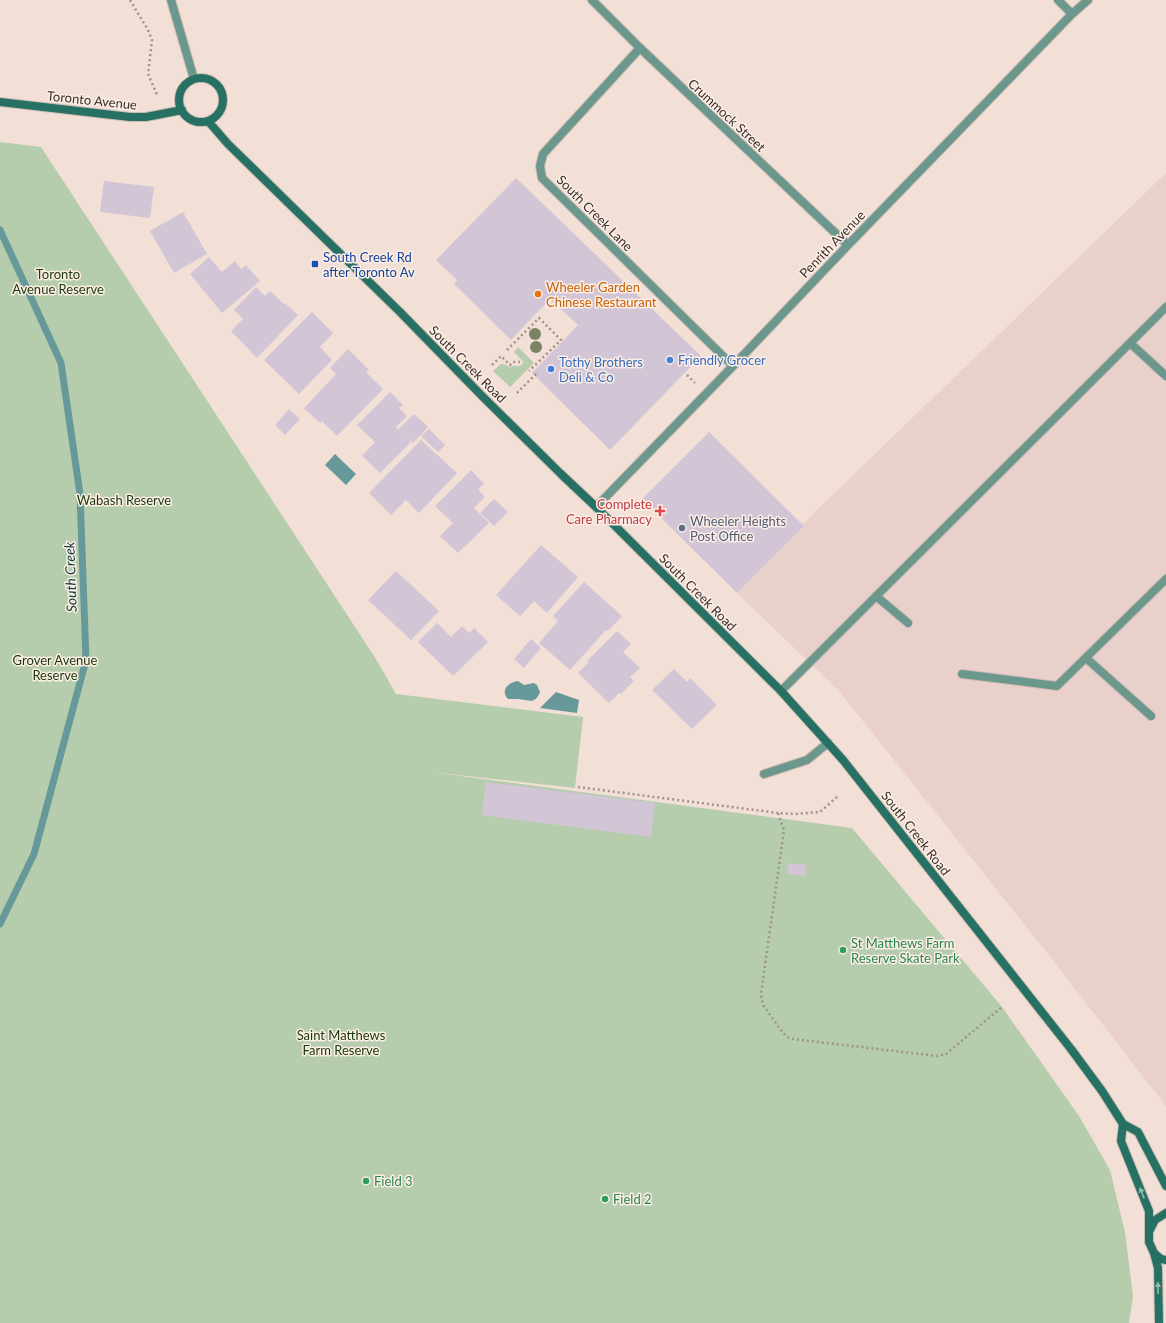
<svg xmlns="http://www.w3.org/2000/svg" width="1166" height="1323" font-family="Lato,sans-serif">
<rect width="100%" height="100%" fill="#f2dfd6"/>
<path fill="#e9d0ca" d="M1166,173V1106L1048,954L839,691L737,593L818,509Z"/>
<path fill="#b5ccad" d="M0,142L41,147L376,659L396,694L583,717L575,788L430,772L852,828L1002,1007L1079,1116L1110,1170L1125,1232L1133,1296L1129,1323H0Z
M518,347L534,363L510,387L493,371L501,364L506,365L510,368L512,366H520L524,362L514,352Z"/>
<path fill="#67999b" d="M335,454L356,474L346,485L325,465Z
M518,681L524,685L534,683L537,685L540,692C535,705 529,700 518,699C515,699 512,699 508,699C500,691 508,682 518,681Z
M556,692L579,700L577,713L540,708Z"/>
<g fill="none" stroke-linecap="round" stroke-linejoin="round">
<path stroke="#67999b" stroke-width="7" d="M0,230L61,363L80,494L86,660L34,854L0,924"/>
</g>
<path fill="#d2c6d6" d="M516,178L701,356L610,450L532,373L578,325L550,299L511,340L454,284L457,280L436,260Z
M104,181L154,187L150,218L100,212Z
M183,212L207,254L174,273L150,231Z
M209,257L222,272L235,261L241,269L246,265L260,281L222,313L190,274Z
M256,287L265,296L270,291L284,304L285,303L298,315L257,358L231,331L243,319L234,310Z
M312,312L333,333L320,347L332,360L299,394L264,360Z
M348,349L369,370L366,372L383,389L337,436L322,421L320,423L304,408L336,374L330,368Z
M390,392L403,405L399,408L407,416L396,427L398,430L414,414L428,427L413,443L404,435L411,442L380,473L362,456L375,442L357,425Z
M289,409L300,419L285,435L275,425Z
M429,429L445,445L438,452L421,436Z
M709,432L804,526L737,593L642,499Z
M421,440L457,473L419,513L406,500L391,515L369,493Z
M471,470L484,484L478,489L485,497L474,508L489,523L458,553L440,536L453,523L435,506Z
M494,499L508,512L494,526L480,513Z
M541,545L578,577L547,613L534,601L520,616L496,595Z
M396,571L439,611L411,640L368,600Z
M584,582L622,616L608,631L606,630L570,670L539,643L558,621L553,616Z
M437,623L451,637L462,626L469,633L474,628L488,642L453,676L418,642Z
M617,631L631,644L623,652L640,668L630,677L634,681L621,694L619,693L609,703L578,673L589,662L587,661Z
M531,639L541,648L524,668L514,659Z
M674,669L687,682L690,678L717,705L692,729L652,690Z
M486,782L655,803L651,837L482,815Z
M788,863L807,865L805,876L787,874Z"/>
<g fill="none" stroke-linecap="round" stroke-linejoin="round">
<defs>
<path id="lane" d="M640,48L543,154L540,166L542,178L733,366
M1130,343L1166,376
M876,596L908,623
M1086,658L1151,716
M962,674L1057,686L1166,579
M781,691L1166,307
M764,774L807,760L828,743"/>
<path id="street" d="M171,0L194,79
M592,0L640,48L848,245
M1058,0L1072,14
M596,507L733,366L848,245L1072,14L1088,0"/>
<path id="secondary" d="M179 100a22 22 0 1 1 44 0a22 22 0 1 1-44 0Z
M0,102L130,117H146L182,110
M208,121L228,144L400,312L484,398L561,474L596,507L781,691L843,760L1071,1049L1102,1091L1123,1124L1138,1132L1166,1186
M1123,1124L1121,1141L1149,1211V1242L1154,1253L1161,1259L1166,1260
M1150,1230L1155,1220L1166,1213
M1154,1253L1158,1268L1159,1323"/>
</defs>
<use href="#lane" stroke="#ccbcb4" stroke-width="10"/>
<use href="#street" stroke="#ccbcb4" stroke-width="10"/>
<use href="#secondary" stroke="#ccbcb4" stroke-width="10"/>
<path stroke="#a0928c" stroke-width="2.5" stroke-dasharray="2 3" stroke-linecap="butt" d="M130,0L148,30L152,40L148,74L158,97
M507,350L539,318L561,340L529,371
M492,365L501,356L510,365L513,362H520
M687,375L695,383
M517,393L536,374
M578,787L778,813
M837,797L820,812L796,814L778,813L784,830L761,994L763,1005L783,1033L787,1037L793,1039L937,1056L946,1054L1002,1007"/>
<use href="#lane" stroke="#6b978c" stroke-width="8"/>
<use href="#street" stroke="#6b978c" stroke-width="8"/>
<use href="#secondary" stroke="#267163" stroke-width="8"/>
</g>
<g fill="#7a8365">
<circle cx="535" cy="334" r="6"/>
<circle cx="536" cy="347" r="6"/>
</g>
<defs><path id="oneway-solid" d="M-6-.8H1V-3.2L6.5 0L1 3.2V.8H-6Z"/></defs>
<g fill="#9cb6ab">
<use href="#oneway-solid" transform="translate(1142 1193) rotate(-112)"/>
<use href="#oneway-solid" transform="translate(1158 1288) rotate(-91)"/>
</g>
<rect fill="#1a4fb4" stroke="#fdeee6" stroke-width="1.5" x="311" y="260" width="8" height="8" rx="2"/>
<circle fill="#e8710a" stroke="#fdeee6" stroke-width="1.5" cx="538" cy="294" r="4"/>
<g fill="#3f7fe0" stroke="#fdeee6" stroke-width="1.5">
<circle cx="670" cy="360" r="4"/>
<circle cx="551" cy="369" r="4"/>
</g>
<path fill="#e0444e" stroke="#fdeee6" stroke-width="1.5" d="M658 505h4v4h4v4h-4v4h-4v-4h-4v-4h4z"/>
<circle fill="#5c6f8a" stroke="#fdeee6" stroke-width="1.5" cx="682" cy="528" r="4"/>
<g fill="#2e9e5b" stroke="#fdeee6" stroke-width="1.5">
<circle cx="843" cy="950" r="4"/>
<circle cx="366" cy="1181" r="4"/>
<circle cx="605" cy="1199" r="4"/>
</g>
<g text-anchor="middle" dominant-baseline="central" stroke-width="3" stroke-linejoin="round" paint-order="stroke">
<g font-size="13" fill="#362f2b" stroke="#fdeee6">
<text transform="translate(92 100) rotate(6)">Toronto Avenue</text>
<text transform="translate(727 115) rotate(43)">Crummock Street</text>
<text transform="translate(595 213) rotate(45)">South Creek Lane</text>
<text transform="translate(832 244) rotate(-46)">Penrith Avenue</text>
<text transform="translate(468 364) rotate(45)">South Creek Road</text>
<text transform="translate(698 592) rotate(45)">South Creek Road</text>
<text transform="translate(916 833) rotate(52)">South Creek Road</text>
</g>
<g font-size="13" fill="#164399" stroke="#fdeee6" text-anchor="start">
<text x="323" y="257">South Creek Rd<tspan x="323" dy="15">after Toronto Av</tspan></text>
</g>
<g font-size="13" fill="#173808" stroke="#fdeee6">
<text x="58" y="274">Toronto<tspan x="58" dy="15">Avenue Reserve</tspan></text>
<text x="124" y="500">Wabash Reserve</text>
<text x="55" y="660">Grover Avenue<tspan x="55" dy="15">Reserve</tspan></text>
<text x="341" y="1035">Saint Matthews<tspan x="341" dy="15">Farm Reserve</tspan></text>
</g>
<g font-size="13" fill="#c56008" stroke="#fdeee6" text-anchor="start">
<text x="546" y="287">Wheeler Garden<tspan x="546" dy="15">Chinese Restaurant</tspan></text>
</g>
<g font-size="13" fill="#366cbe" stroke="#fdeee6" text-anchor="start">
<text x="678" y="360">Friendly Grocer</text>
<text x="559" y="362">Tothy Brothers<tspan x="559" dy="15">Deli &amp; Co</tspan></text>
</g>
<g font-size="13" fill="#be3a42" stroke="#fdeee6" text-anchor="end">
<text x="652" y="504">Complete<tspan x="652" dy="15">Care Pharmacy</tspan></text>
</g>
<g font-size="13" fill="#4e5e75" stroke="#fdeee6" text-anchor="start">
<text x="690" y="521">Wheeler Heights<tspan x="690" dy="15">Post Office</tspan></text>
</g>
<g font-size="13" fill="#27864d" stroke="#fdeee6" text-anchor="start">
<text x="851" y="943">St Matthews Farm<tspan x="851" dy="15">Reserve Skate Park</tspan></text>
<text x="374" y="1181">Field 3</text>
<text x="613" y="1199">Field 2</text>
</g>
<g font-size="14" font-style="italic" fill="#0a3b3d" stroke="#fdeee6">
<text transform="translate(70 577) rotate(-92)">South Creek</text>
</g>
</g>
</svg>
